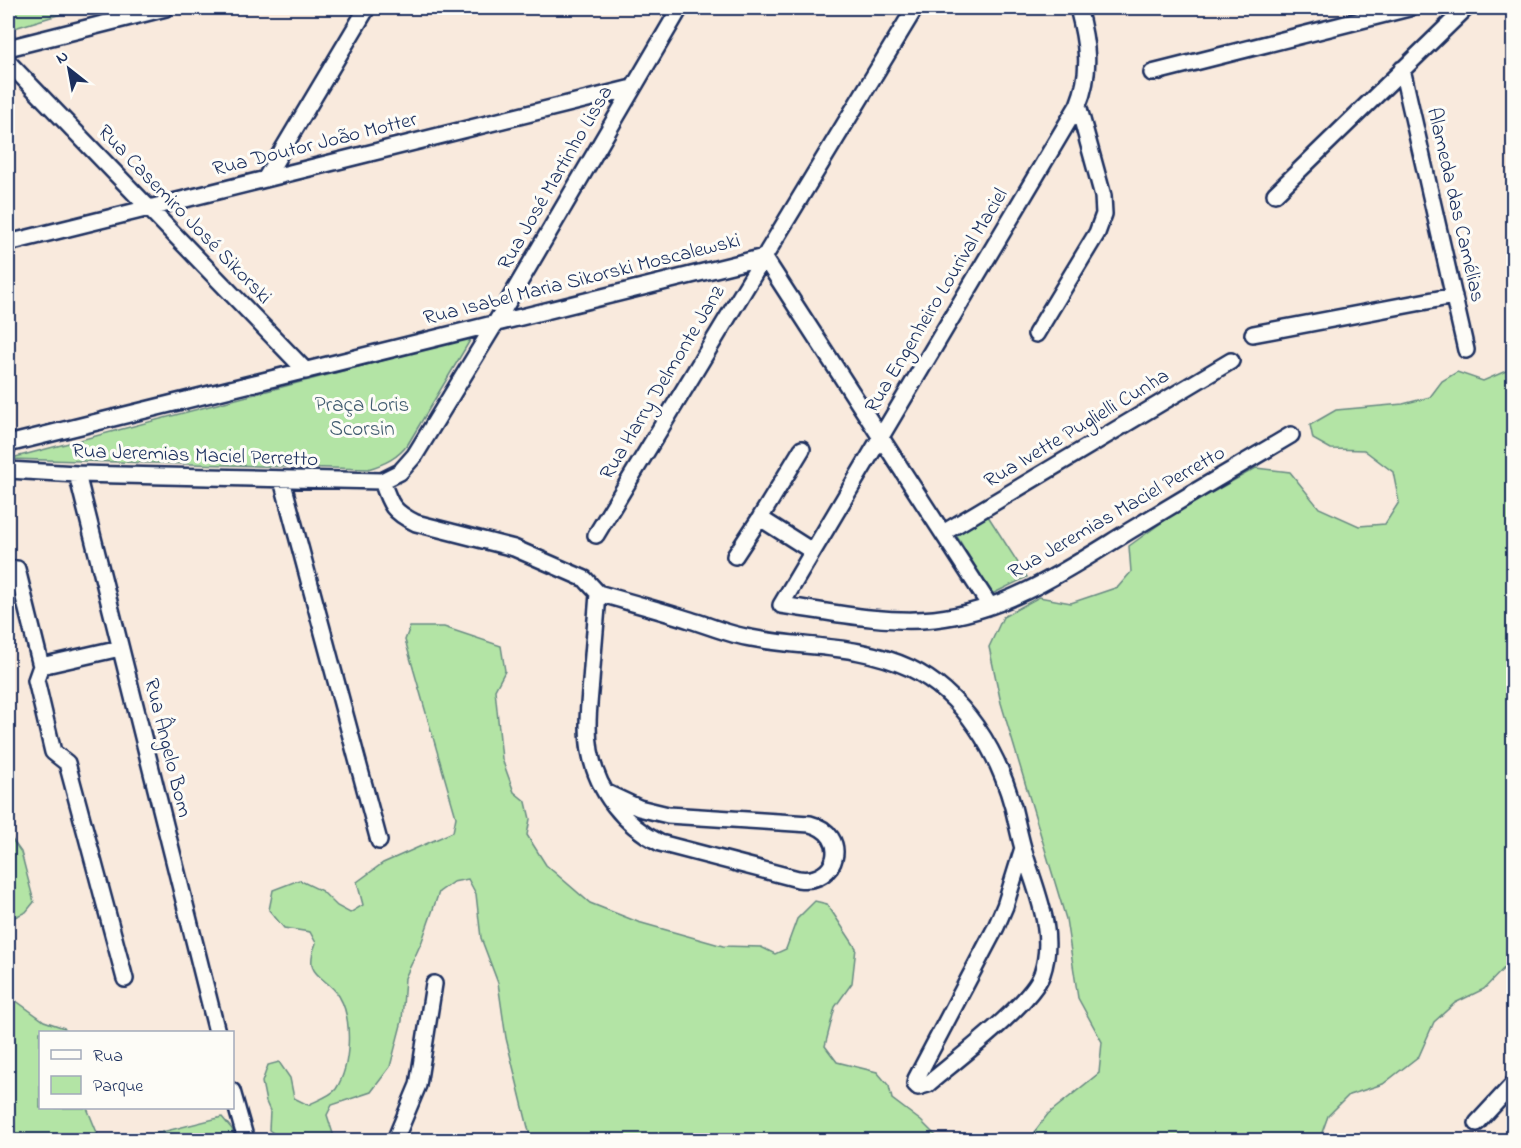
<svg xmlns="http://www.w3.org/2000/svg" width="1521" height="1148" font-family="'Indie Flower',sans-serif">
<rect width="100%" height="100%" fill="#f9eadd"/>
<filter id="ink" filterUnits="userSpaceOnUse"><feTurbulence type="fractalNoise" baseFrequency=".0167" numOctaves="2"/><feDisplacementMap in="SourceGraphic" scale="12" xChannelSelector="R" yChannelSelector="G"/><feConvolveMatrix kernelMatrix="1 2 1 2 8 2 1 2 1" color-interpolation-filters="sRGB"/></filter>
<g filter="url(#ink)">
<path fill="#b3e4a5" stroke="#678a82" stroke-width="1.5" d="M8,8H81L8,30Z
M472,337L408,444C398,458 385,464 368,469L8,459Z
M1513,368L1514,941L1507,947V965L1484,989L1455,1003L1434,1022L1419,1056L1383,1084L1349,1095L1328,1116L1320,1138L1322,1140H1028L1048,1114L1099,1073L1102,1042L1078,998L1066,919L1001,703L989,647L1003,617L1039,597L1071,603L1118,587L1131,572L1129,546L1175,513L1256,468L1290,472L1319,508L1359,526L1385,524L1399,502L1393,472L1364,450L1331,449L1313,439L1310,425L1336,410L1403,404L1430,397L1442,381L1457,372L1483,381Z
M988,516L1027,577L992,594L956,535Z
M410,627H444L501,646L505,671L495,690L502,759L514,792L526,802L530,819L527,835L546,865L590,903L638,922L723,946L761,947L775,954L786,949L797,919L815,901L827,904L856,948L852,983L835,1007L825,1046L837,1062L877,1072L889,1086L892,1099L921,1121L940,1140H531L506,1038L498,983L481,938L476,894L468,879L453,882L439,892L422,941L405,978L402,1021L390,1067L371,1092L332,1105L327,1115L335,1140H283L269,1130L270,1111L266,1102L262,1082L268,1065L279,1062L290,1078L294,1098L308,1105C315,1101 331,1096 336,1089C351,1066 353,1019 339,996C325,974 302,978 316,943L310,932L284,928L269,910L273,890L299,880L322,891L337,906L350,913L363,905L357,882L383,863L453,832L456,817L405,640Z
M8,838H11L21,852L34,902L26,912L8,920Z
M8,995L44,1021L64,1028L67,1032H40V1108H87L100,1140H8Z
M222,1117L232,1129L235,1140H130Z"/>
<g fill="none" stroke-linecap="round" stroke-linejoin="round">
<defs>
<path id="street" d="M1078,8C1087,42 1092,71 1078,105L781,605C829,612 885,624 934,619C1008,611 1069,568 1131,530C1184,498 1238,466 1291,435
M8,48L166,8
M8,62L306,371
M1402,69L1466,350
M1152,73L1409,8
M265,179L367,8
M1275,194L1466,8
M8,243L632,88
M1036,334L1097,233L1104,214L1103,196L1078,105
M1253,334L1454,296
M8,444L764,257L990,606
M8,470L77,474L382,481L400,472L415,455L495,324L680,8
M77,474L217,1032
M282,480L379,841
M382,481C390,505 393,512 416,523L514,548L585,579L598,593C629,602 659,610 690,620C710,626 730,635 751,638C807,649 856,643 910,668C964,694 998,752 1013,807C1017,823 1020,839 1025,855C1037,894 1056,933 1042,974C1031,1004 955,1061 928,1084L918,1087L915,1084L916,1079L996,927L1005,906L1023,848
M760,518L812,551
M943,533L1231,361
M596,535L915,8
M735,556L760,518L802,449
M8,569H17L41,666L36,680L53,752L67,763L125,979
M598,593C596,623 593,652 591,681C589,704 586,728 590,751C597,791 624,825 660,843L798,879C839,885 850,834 810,824L668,815L639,808L607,793
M41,666L120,648
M232,1091L246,1140
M1477,1123L1514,1083
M395,1140L418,1085L434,984"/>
</defs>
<use href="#street" stroke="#1b2f5e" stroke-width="20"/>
<use href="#street" stroke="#fdfcf7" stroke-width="15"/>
</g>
</g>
<g text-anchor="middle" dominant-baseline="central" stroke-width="6" stroke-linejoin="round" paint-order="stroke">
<g font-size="21" fill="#1b2f5e" stroke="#fdfcf7">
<text transform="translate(315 145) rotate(-14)">Rua Doutor João Motter</text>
<text transform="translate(556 178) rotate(-60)">Rua José Martinho Lissa</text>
<text transform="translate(1455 205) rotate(77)">Alameda das Camélias</text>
<text transform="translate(184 215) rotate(46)">Rua Casemiro José Sikorski</text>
<text transform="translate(582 280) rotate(-14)">Rua Isabel Maria Sikorski Moscalewski</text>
<text transform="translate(937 301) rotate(-59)">Rua Engenheiro Lourival Maciel</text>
<text transform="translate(663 383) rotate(-59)">Rua Harry Delmonte Janz</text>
<text transform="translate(1077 429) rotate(-31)">Rua Ivette Puglielli Cunha</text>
<text transform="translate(195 456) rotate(2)">Rua Jeremias Maciel Perretto</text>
<text transform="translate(1117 513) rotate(-30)">Rua Jeremias Maciel Perretto</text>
<text transform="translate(167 748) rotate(76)">Rua Ângelo Bom</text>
</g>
<g font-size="21" fill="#415c70" stroke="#fdfcf7">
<text x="362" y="406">Praça Loris<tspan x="362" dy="24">Scorsin</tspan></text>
</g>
</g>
<rect width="1521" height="1148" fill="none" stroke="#fdfcf7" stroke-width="30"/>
<rect x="15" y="15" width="1491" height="1118" fill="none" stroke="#1b2f5e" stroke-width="2" filter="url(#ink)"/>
<rect x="39" y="1031" width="195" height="78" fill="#fdfcf7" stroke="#a3aaba" stroke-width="1.5"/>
<rect x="51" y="1050" width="30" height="9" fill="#fdfcf7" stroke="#a3aaba" stroke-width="1.5"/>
<text x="93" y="1061" font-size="18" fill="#1b2f5e">Rua</text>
<rect x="51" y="1076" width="30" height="18" fill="#b3e4a5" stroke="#a3aaba" stroke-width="1.5"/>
<text x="93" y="1091" font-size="18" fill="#1b2f5e">Parque</text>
<g transform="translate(69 69) rotate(329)" stroke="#fdfcf7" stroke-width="4.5" paint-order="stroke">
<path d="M0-4.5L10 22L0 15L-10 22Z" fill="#1b2f5e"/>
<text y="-9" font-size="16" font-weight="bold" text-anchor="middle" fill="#1b2f5e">N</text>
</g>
</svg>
